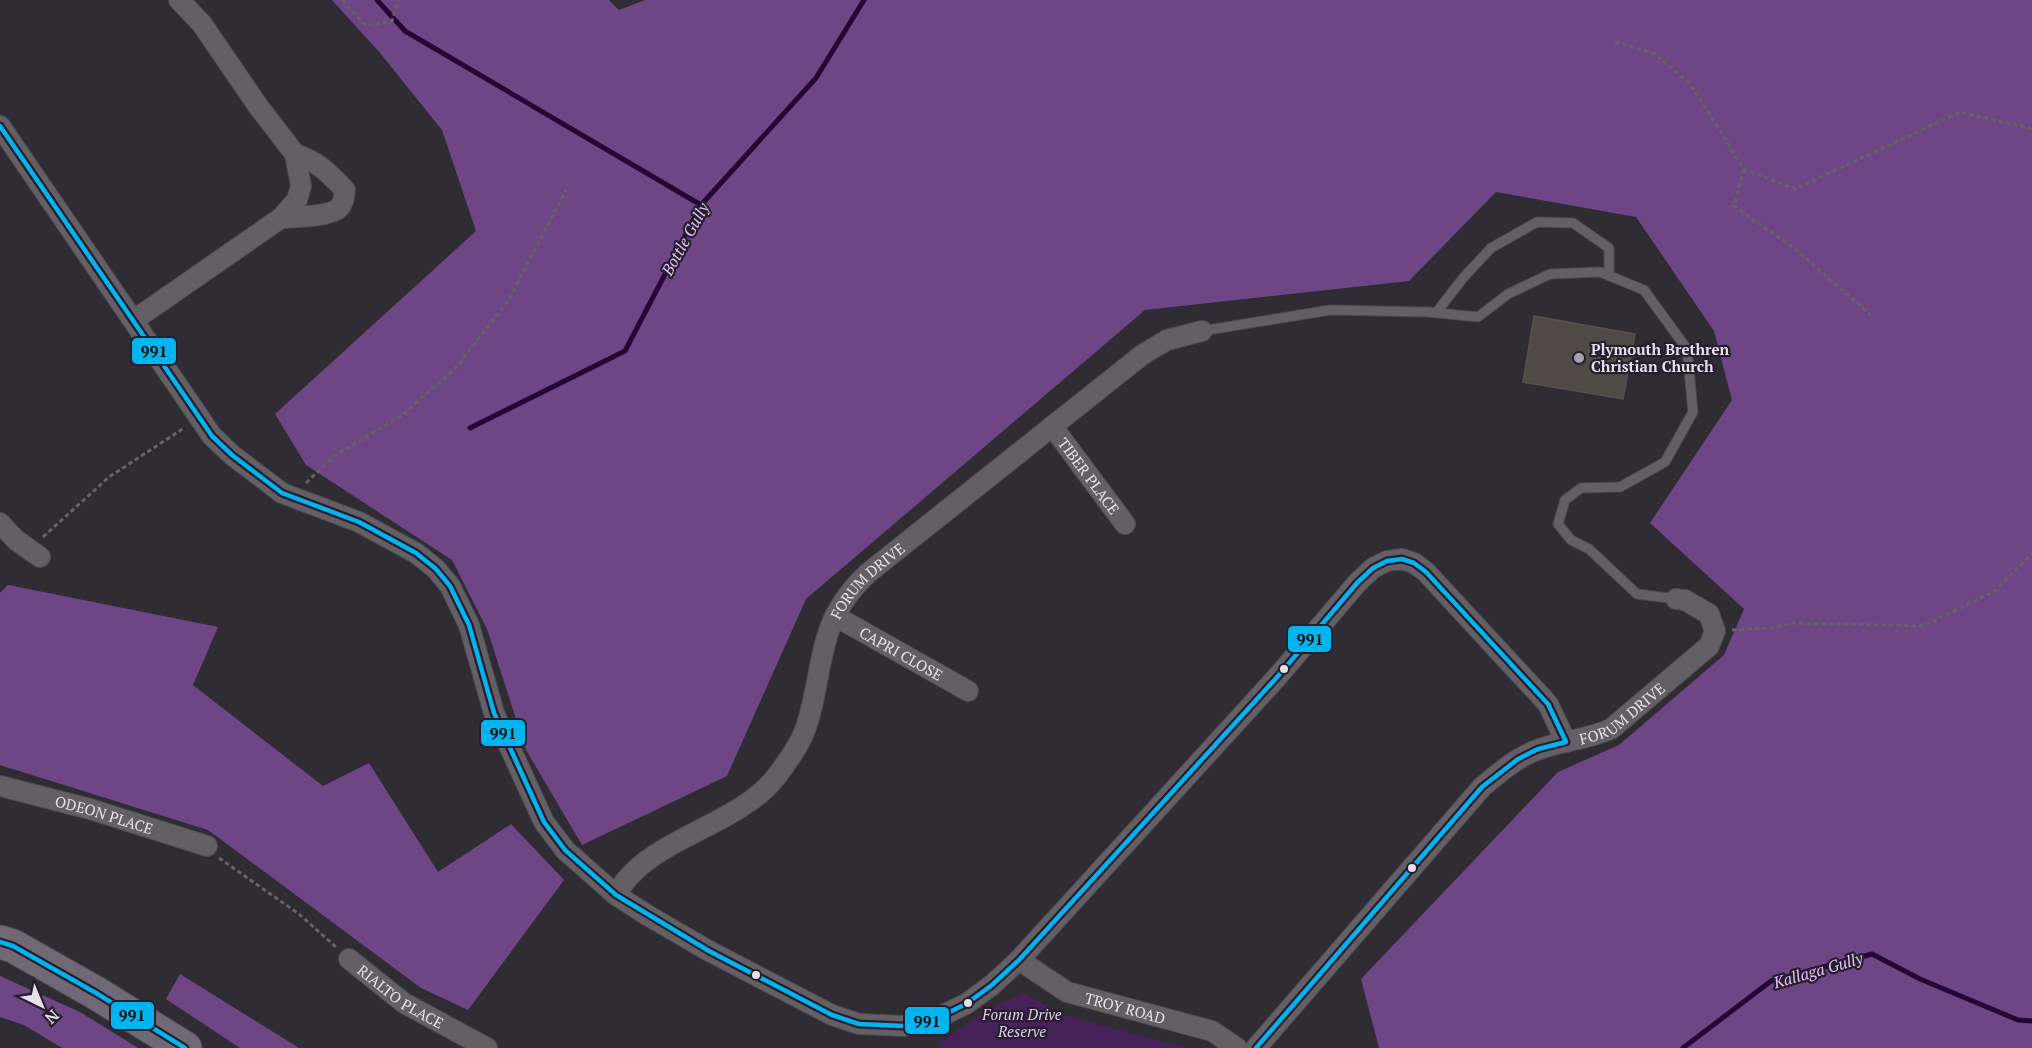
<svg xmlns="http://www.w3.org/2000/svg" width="2032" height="1048" font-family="'PT Serif',serif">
<rect width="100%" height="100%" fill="#302c34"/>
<path fill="#462259" d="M1024,993L1060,1014L1187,1048H939V1043L993,1007Z"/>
<path fill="#6e4686" d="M332,0H609L619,10L645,0H2032V1048H1379L1361,979L1558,772L1619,745L1724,655L1744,609L1650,523L1732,400L1714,331L1636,217L1496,192L1409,281L1145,310L806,599L727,776L582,845L526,750L487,629L452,560L306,465L275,414L476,231L442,130L380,53Z
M8,585L218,627L193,685L323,786L369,763L438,872L511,824L564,880L468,1010L421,988L208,830L0,765V593Z
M180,974L299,1048H240L166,999Z
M0,976L80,1012L138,1048H62L24,1025L0,1017Z"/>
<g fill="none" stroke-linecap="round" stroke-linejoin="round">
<path stroke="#260636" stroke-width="5" d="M377,0L405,31L701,205
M470,428L625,351L701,205L816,78L864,0
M1683,1048L1771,981L1872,954L1920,979L2018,1020L2032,1021"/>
</g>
<path fill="#504945" stroke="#565252" stroke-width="1.5" d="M1534,316L1635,334L1623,399L1523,382Z"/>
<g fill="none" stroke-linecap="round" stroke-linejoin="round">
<defs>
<path id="lane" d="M1436,313L1463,278L1491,248L1537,222L1573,223L1609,248V276
M1202,331L1330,310L1428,312L1478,317L1508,294L1550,274L1600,272L1644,290L1687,349L1693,412L1665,462L1620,487L1581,488L1565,500L1558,524L1571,540L1589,549L1637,594L1676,599"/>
<g id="street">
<path d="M0,126L212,436L232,455L282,493L359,522L416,553L436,569L450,586L469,625L494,713L544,822L565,850L616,895L647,915L709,951L832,1015L859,1024L904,1026L935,1019L966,1004L992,985L1019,960L1279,675L1357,583L1373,568L1387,561L1402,559L1414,563L1426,572L1548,704L1566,742"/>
<path d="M281,218C294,217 329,217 339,208C344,203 344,196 345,190C329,173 317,161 295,154"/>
<path d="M134,320L281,218L297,200L301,186L295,154L258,106L202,24L179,0"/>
<path id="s1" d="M1052,426L1125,524"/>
<path d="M0,523L16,540L40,557"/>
<path id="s2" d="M835,616L968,691"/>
<path id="s3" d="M0,786L90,809L207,846"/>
<path id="s4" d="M616,895C646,838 736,828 776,777C786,764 796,750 803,735C816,704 817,669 827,637C834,612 849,591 868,573L1142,355L1167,340L1202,331"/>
<path id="s5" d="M349,959L404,1003L487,1048"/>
<path id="s6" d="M1019,960L1067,992L1212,1031L1237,1048"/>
<path id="s7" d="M1256,1048L1482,787C1499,773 1518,756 1540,749C1563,741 1588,739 1611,729L1709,646L1715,631L1709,614L1685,600L1676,599"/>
</g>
<path id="highway" d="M0,942L13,946L96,993L185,1048"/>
</defs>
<use href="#lane" stroke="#4e4951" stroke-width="11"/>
<use href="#street" stroke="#4e4951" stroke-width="22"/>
<use href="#highway" stroke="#4e4951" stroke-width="35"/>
<path stroke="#666268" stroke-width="3" stroke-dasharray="4.5 3" stroke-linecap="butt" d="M342,0L366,26L392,21L398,0
M1615,42L1655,54L1690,84L1744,169L1795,189L1960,112L2032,129
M1744,169L1734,206L1794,248L1874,318
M306,483L335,455L401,416L455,369L508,301L566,190
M43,537L109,477L184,428
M1732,630L1771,628L1793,623L1923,626L1995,591L2032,554
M219,858L299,914L337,948"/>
<use href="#lane" stroke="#635f65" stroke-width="9"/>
<use href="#street" stroke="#635f65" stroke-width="20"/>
<use href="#highway" stroke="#716876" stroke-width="33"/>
<defs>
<path id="bus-1" d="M0,126L212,436L232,455L282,493L359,522L416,553L436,569L450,586L469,625L494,713L544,822L565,850L616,895L709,951L832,1015L859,1024L904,1026L935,1019L966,1004L992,985L1019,960L1279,675L1357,583L1373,568L1387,561L1402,559L1414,563L1426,572L1548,704L1566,742L1538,749L1518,759L1482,787L1256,1048
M0,942L13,946L96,993L185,1048"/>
</defs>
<use href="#bus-1" stroke="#271e2d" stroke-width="9"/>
<use href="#bus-1" stroke="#00b5ef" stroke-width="4.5"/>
</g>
<circle fill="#a6a1ab" stroke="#271e2d" stroke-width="2" cx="1579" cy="358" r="6"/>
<g fill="#e6e0eb" stroke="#271e2d" stroke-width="2">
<circle cx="1284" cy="669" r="5"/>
<circle cx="1412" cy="868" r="5"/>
<circle cx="756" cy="975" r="5"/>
<circle cx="968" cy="1003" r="5"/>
</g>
<g text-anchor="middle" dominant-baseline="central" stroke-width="4.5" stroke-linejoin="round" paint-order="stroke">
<g font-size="15" font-weight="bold" fill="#e6e0eb" stroke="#271e2d" text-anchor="start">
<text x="1591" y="349">Plymouth Brethren<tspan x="1591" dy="17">Christian Church</tspan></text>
</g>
<g font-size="15" fill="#e6e0eb" stroke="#271e2d">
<text stroke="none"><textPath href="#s1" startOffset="62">TIBER PLACE</textPath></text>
<text stroke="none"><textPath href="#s4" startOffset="423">FORUM DRIVE</textPath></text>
<text stroke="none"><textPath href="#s2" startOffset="76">CAPRI CLOSE</textPath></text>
<text stroke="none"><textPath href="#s7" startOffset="506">FORUM DRIVE</textPath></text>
<text stroke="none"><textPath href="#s3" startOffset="108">ODEON PLACE</textPath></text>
<text stroke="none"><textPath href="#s5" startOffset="64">RIALTO PLACE</textPath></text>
<text stroke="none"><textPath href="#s6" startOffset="118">TROY ROAD</textPath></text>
</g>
<g font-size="15" font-style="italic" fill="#e1c9f1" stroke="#271e2d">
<text x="1022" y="1014">Forum Drive<tspan x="1022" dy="17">Reserve</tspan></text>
</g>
<g font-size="16" font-style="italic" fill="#e7c2fe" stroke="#271e2d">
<text transform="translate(685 239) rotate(-61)">Bottle Gully</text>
<text transform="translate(1818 970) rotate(-16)">Kallaga Gully</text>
</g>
</g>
<g stroke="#271e2d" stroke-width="2">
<rect x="131" y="337" width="46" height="28" rx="6" fill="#00b5ef"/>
<rect x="1287" y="625" width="45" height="28" rx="6" fill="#00b5ef"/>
<rect x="480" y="719" width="46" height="28" rx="6" fill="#00b5ef"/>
<rect x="110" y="1001" width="45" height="29" rx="6" fill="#00b5ef"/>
<rect x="904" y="1006" width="46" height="29" rx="6" fill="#00b5ef"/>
</g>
<g font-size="16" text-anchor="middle" font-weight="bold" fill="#111">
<text x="154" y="357">991</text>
<text x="1310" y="645">991</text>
<text x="503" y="739">991</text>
<text x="132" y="1021">991</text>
<text x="927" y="1027">991</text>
</g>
<g transform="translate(42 1006) rotate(137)" stroke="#271e2d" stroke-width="4.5" paint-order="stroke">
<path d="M0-4.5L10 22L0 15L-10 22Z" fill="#e6e0eb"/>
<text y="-9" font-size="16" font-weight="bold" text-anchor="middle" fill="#e6e0eb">N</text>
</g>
</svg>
